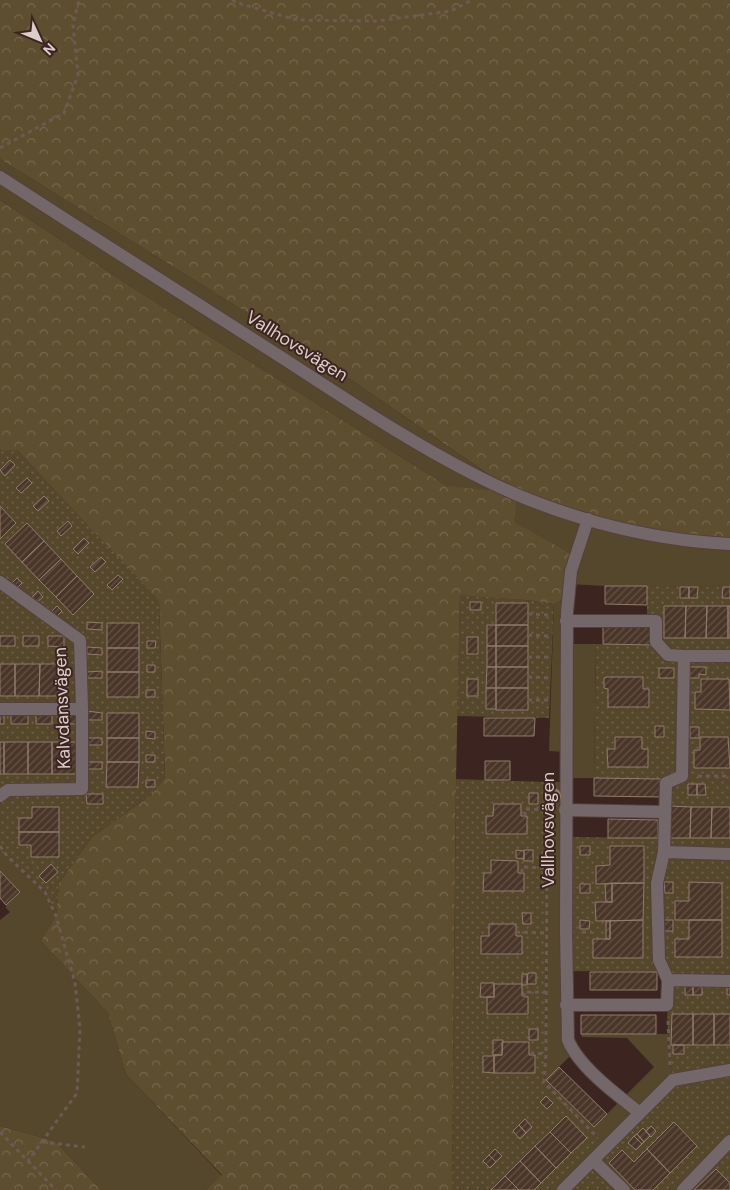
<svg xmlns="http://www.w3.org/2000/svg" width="730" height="1190" font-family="'DM Sans',sans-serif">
<defs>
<pattern id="forest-crowns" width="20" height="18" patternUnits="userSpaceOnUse" patternTransform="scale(1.25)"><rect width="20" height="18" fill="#5e4e30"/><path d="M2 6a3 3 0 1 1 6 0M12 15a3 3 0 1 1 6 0" fill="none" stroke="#75664d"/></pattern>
<pattern id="park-dots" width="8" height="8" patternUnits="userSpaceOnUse" patternTransform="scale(1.25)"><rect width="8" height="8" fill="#55472b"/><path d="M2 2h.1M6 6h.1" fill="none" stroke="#6d6048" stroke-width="1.8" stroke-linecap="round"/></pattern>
<pattern id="building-hatch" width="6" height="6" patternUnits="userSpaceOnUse" patternTransform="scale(1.25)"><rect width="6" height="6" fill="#4a3629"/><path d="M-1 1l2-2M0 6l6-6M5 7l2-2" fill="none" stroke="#645247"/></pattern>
</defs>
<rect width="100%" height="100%" fill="#3c2521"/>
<path fill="#55472b" d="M0,159L318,357L517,494L730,544V587L605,586L569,584L575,556L447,486L136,290L0,200Z
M568,597L566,644H596L594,778H565L566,752L549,751L554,604Z
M548,782H565L574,1052L546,1080L594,1127L654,1067L627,1038L582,1037L581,1034H668L669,1058L673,1080L606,1147L544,1082L546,1054Z
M0,852L7,856L45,892L56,916L41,941L108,1013L126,1074L222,1176L206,1190H101L55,1141L0,1126V920L10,912L6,908V905L20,892L0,871Z"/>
<path fill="url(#forest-crowns)" d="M0,0H730V544L681,539L517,494L514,522L575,556L568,597L554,604L526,600L460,596L456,779L452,1190H206L222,1175L126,1074L108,1013L41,941L56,916L59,883L92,837L151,795L165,777L159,601L17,450H0V200L136,290L447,486L516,493L318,357L0,159Z
M0,1126L55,1141L101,1190H0Z"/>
<path fill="url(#park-dots)" d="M0,450H17L159,600L165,777L151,795L92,837L59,883L56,916L45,892L7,856L0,852Z
M647,586L730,587V1190H452L456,779L548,782L546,1054L544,1082L607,1147L673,1080L669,1058L667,1005L659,961L657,972L566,971V837L664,838L661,779L594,778L596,644L651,645L647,621Z
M460,595L526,600L554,604L549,718L457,716Z"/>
<path fill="url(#building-hatch)" stroke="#927b6c" d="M10,460L15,465L5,476L0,470Z
M27,478L32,483L21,493L16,488Z
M44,496L49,501L38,511L33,506Z
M0,506L16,523L0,539Z
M68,521L72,526L61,536L57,531Z
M27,523L44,541L22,562L5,544Z
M84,538L89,543L78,554L73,549Z
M44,541L61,559L39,580L22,562Z
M101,557L106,562L95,572L90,567Z
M61,559L77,576L56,597L39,580Z
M118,575L123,579L112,590L107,585Z
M77,576L94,594L73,615L56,597Z
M17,578L22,583L16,589L11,584Z
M605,586H647V605L605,604Z
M680,587H689V598H680Z
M689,587H698L697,598H689Z
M723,587H730V598H722Z
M38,591L43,597L37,602L32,597Z
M470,602H481V610H470Z
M496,603H528V625H496Z
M57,606L62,611L56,617L51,612Z
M664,606H686L685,638H664Z
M686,606H707L706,638H685Z
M707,606H728V638H706Z
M728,606H730V638H728Z
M87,622L102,623V630L87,629Z
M107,623H139V648H107Z
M487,625H496V646H487Z
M496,625H528V646H496Z
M603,626L652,627L651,645L603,644Z
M0,636H15V646H0Z
M23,636H39V646H23Z
M48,636H64V647L48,646Z
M467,637H478V654H467Z
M147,641H156L155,648H147Z
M487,646H496V667H487Z
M496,646H528V667H496Z
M87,647L102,648V655L87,654Z
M107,648H139V672H107Z
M0,664H15V696H0Z
M15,664H40L39,696H15Z
M40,664H65L64,696H39Z
M147,665H155V672H147Z
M487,667H496V688H486Z
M496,667H528V688H496Z
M690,667H706V675L699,674V678H690Z
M659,668H674V678H659Z
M102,671V678H87V672Z
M107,672H139V697H107Z
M606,677H643V689H649V707H608V689L604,688V678Z
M467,679H478V696H467Z
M701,679H729L730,710L695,709V692H701Z
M486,688H496V709H486Z
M496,688H528V710H496Z
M146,690H155V697H146Z
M87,711L102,713V720H87Z
M107,713H139V738H107Z
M0,714H4V724H0Z
M11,714H28V724H11Z
M36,714H52V724H36Z
M61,714H77V724H61Z
M484,718H535L534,736H484Z
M655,726H664V737H655Z
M690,727H699V738H690Z
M146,731L155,732V739L146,738Z
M615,737H642V749H648V767H608L607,749H615Z
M700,737H728L730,768H694V750H700Z
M87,738H102V745H87Z
M107,738H139V762H107Z
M0,742H4V774H0Z
M4,742H28V774H4Z
M28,742H52V774H28Z
M52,742H77V774H52Z
M146,755H155V762H146Z
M485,761H510V780H485Z
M87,762H102V769H87Z
M107,762H139L138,787H106Z
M594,778L661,779V797L594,796Z
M146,780H155V787H146Z
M688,784H697V795H688Z
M697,784H705L706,795H697Z
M529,793H538V804H529Z
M86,794H103V804H87Z
M494,804H521V816H527V834H486V816H493Z
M669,806L691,807L690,838H668Z
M32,807H59V832H19V818H32Z
M691,807H712L711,838H690Z
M712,807H730V838H711Z
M608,819L658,820V838H608Z
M19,832H59V857H31V845H19Z
M580,846H590V855H580Z
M610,846H644V883L596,884V866L610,865Z
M516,850L524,851V859L516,858Z
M524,850H533V861H524Z
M491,860L518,861V873H524V891H483L484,873H491Z
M51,864L58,872L46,883L39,876Z
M0,871L20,892L6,905L0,898Z
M664,882H673V893H665Z
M689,882L722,883V920H675V901H689Z
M612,883H644L643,920L596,921L595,902H612Z
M612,883V902H606L605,884Z
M580,884H590V893H580Z
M522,913H531V924H523Z
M580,920L590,921L589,929H580Z
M643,920V958H593V939H610V921Z
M664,920H673V931H664Z
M689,920H722V957H675V939H689Z
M606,921H610V939H606Z
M489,924H516V936H522V954H481V936H489Z
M590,972H657V990H590Z
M528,973H536V984H527Z
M522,974H527V985H522Z
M481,983H494V997H480Z
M494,984H522V996L528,997V1014H487V997H494Z
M693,984H702V995H693Z
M693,984V995H685V985Z
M727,985H730V995H727Z
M672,1014H693V1045H671Z
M693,1014H714V1045H693Z
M714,1014H730V1045H714Z
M581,1015H656V1034H581Z
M529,1029H538V1040H529Z
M493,1040H503L502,1055H494V1073L483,1072V1056H493Z
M502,1042H529V1055H535V1073H494V1055H502Z
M673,1045H684V1054H673Z
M559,1067L607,1114L594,1127L546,1080Z
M546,1096L553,1103L547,1109L540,1102Z
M566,1116L587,1138L571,1153L550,1132Z
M525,1119L532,1127L526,1133L519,1125Z
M674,1122L697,1146L670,1173L647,1149Z
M519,1125L526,1133L520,1139L513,1131Z
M651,1126L656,1131L651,1137L646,1131Z
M643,1128L650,1136L644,1142L637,1134Z
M550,1132L571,1153L556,1168L535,1146Z
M637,1134L644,1142L642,1144L634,1136Z
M634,1136L642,1144L636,1150L628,1143Z
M535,1146L556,1168L541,1183L520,1161Z
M495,1149L502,1156L496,1162L489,1155Z
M647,1149L670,1173L653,1190H635L609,1163L622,1150L634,1162Z
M489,1155L496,1162L490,1168L483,1161Z
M520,1161L541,1183L534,1190H519L505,1176Z
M716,1169L730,1183V1190H694Z
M505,1176L519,1190H491Z"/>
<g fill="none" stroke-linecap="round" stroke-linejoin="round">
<defs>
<path id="minor" d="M0,177C86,233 173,288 259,343C330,388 400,437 475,475C552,515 644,540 730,544
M588,519L571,571L567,612L566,932L568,1040C579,1067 617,1095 640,1113
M0,582L80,640L82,709V789L8,790L0,796
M566,621H656V642L668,655L684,656
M0,709H82
M565,810L664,812
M664,852L730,854
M668,980L659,960L657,883L664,852L666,783L682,776L684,656H730
M566,1005H667L668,980L730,981
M593,1160L624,1190
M563,1190L673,1080L730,1070
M683,1190L730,1141"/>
</defs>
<use href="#minor" stroke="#56403c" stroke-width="14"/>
<path stroke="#6d5955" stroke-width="3" stroke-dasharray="4 4" stroke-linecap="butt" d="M232,0L238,3L297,20L377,21L451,11L472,0
M0,148L64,113L78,75L73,25L79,0
M528,614L550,615
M528,635L550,636
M528,657H550
M528,677L550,678
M528,700H550
M698,776H730
M525,816V809L548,810
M0,846L7,856L45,892L56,916L75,983L80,1029L77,1093L28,1161
M547,855L546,1054L544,1082L595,1135
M522,873V867L547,868
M516,932L546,933
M582,932H592
M524,997V992H546
M668,1021L670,1065
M532,1055V1053L546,1054
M0,1132L56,1190
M42,1142L85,1147"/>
<use href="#minor" stroke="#74676a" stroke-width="12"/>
</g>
<circle fill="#997e5e" cx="553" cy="796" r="8"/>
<g text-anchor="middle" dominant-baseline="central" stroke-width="4" stroke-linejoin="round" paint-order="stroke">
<g font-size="18" fill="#ddcdca" stroke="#3c2521">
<text transform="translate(297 346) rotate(32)">Vallhovsvägen</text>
<text transform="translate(62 708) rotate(-92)">Kalvdansvägen</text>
<text transform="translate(548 830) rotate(-90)">Vallhovsvägen</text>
</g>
</g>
<g transform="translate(40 40) rotate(134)" stroke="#3c2521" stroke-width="4" paint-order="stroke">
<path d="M0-4L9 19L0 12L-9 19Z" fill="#ddcdca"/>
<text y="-8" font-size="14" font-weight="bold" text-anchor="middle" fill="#ddcdca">N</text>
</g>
</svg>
